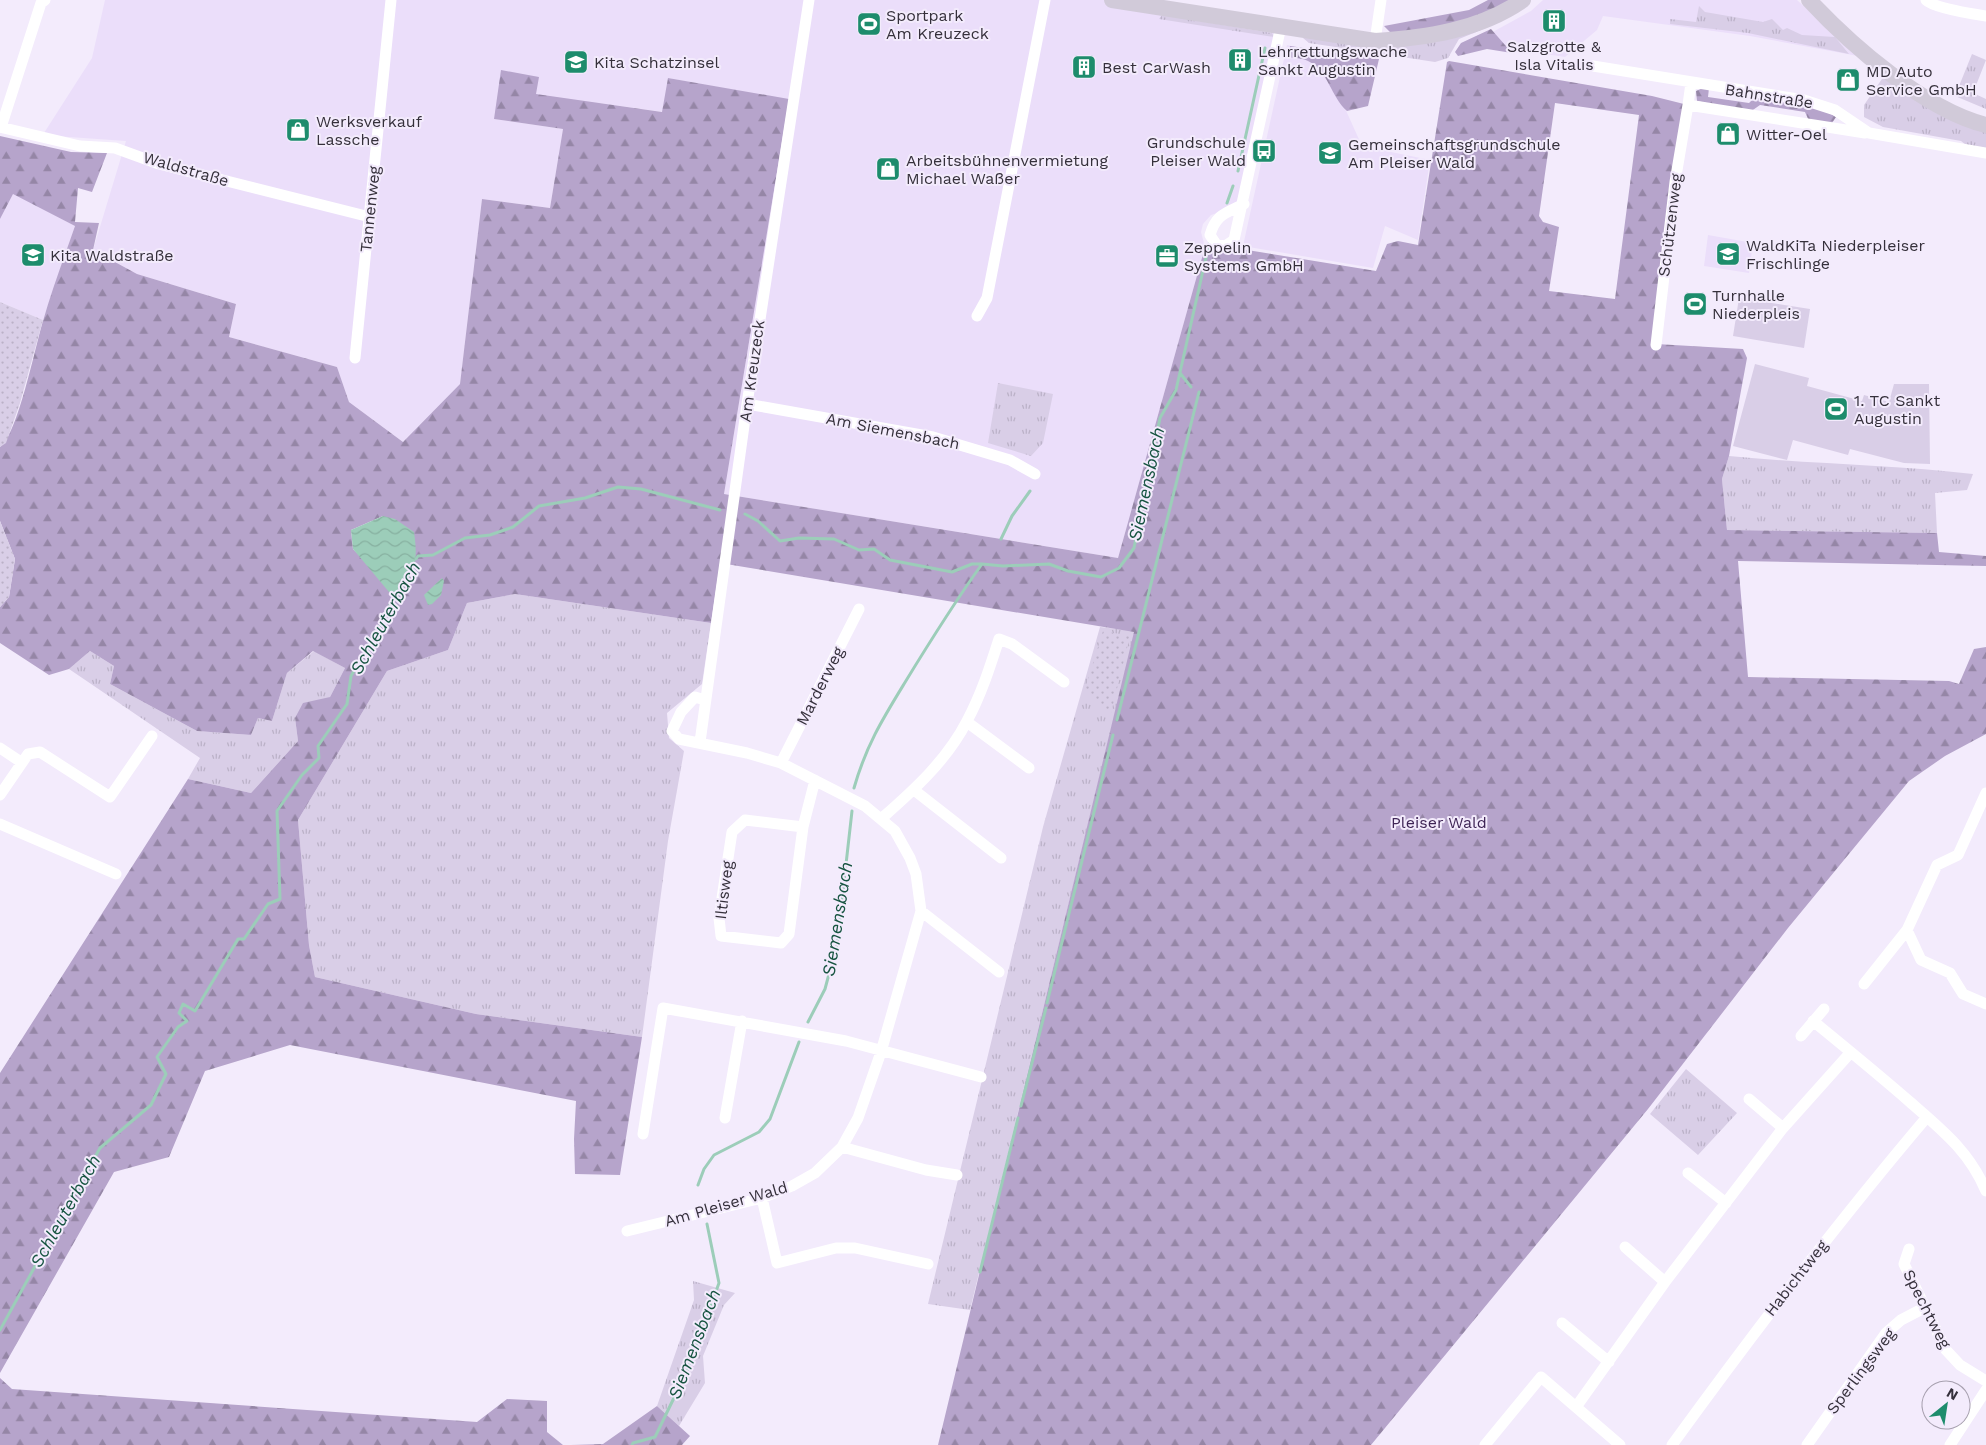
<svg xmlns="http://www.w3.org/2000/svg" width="1986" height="1445" font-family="'Work Sans',sans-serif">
<defs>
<pattern id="grass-tufts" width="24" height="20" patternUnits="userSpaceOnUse" patternTransform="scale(1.25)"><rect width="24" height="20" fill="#d9cee7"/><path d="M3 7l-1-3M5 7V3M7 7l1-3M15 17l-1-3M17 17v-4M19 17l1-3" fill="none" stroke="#bbb1c7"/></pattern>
<pattern id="forest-firs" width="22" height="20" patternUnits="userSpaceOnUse" patternTransform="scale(1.25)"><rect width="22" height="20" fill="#b6a4cb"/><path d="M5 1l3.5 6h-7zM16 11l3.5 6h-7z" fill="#9586a6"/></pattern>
<pattern id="park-dots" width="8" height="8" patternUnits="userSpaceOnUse" patternTransform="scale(1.25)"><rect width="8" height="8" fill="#d9cee7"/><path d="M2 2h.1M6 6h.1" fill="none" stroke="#bbb1c7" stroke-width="1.8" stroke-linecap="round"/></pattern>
<pattern id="water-waves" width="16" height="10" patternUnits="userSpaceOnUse" patternTransform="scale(1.25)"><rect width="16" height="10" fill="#9ccdb9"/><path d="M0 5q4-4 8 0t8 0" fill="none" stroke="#87b0a0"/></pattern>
</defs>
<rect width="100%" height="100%" fill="#f3ebfc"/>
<path fill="#ebdefa" d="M105,0H1118L1281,26L1244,204L1211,215L1203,224L1201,232L1205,247L1118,558L724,494L789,100L668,78L663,112L599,103L494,119L563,129L550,208L482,199L460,384L403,442L349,402L337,367L229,337L236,304L137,274L93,250L126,141L55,136L44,133L92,58Z
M1543,0H1797L1858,56L1750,36L1603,16L1597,30L1565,57L1505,48L1489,34L1531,11Z
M1287,45L1320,53L1362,146L1430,160L1418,240L1385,226L1373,268L1243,246Z
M13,193L75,226L43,320L0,302V219Z
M1708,235L1753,243L1749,273L1704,266Z"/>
<path fill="url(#grass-tufts)" d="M1699,6L1705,12L1763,22L1772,19L1783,30L1787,28L1802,35L1835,37L1849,54L1748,33L1670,24V19L1696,22Z
M1162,15L1272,33L1274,37L1159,19Z
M1486,28L1459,39L1448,58L1435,62L1309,43L1303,38Z
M1972,54L1986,60L1973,93L1986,99V109L1955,96Z
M1884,76L1986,132V149L1966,145L1961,141L1883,127L1864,117V105Z
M998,383L1053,394L1043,443L1031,456L988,443Z
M1729,456C1811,464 1892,465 1973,474L1967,490L1935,493L1937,533L1727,530L1722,479Z
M515,594L711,623L702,684L667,713L669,738L684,751L668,841L642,1037L476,1014L315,977L309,945L298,820L387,671L448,650L467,603Z
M1100,627L1135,631L970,1310L928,1304L1043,827Z
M90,651L114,666L110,684L197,731L251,735L258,718L272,721L287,673L314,651L345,668L330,697L295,718L298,741L251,793L188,779L200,758L69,669Z
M1686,1069L1737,1113L1698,1155L1650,1114Z
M693,1281L735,1293L724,1305L703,1356L705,1383L679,1426L657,1406L694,1300Z"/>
<path fill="url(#forest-firs)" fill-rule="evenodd" d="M1488,0H1510L1483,15L1454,25L1391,33L1384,26L1469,10Z
M1491,29L1512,53L1487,49L1458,56L1455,52L1461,43Z
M1290,46L1379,59L1368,106L1347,111C1331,97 1328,70 1308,61C1302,58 1295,58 1288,57Z
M1449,61L1652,96L1688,105L1656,344L1743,349L1747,358L1729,456L1722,479L1727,530L1937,533L1939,552L1986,556V566L1738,561L1748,677L1949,681L1959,684L1974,649L1986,647V734L1945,756L1909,781L1788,928L1648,1109L1371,1445H938L1134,632L720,563L711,623L515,594L467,603L448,650L387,671L298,820L309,945L315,977L476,1014L642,1037L620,1175L575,1174L574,1139L576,1101L290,1045L205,1071L169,1157L114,1172L0,1373V1073L188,779L251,793L298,741L295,718L303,703L330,697L345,668L313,651L287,673L272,721L258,718L251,735L197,731L110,684L114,666L90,651L69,669L49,675L0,643V607L9,597L15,559L0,521V447C18,434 35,347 43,321C52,289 64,258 75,226L13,194L0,219V136L71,152L107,153L92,192L78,188L75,222L99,223L93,250L137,274L236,304L229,337L337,367L349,402L403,442L460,384L482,199L550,208L563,129L494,119L501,70L539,77L536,94L662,112L668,78L789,99L724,494L1118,558L1205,247L1234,242L1241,249L1376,271L1387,244L1398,241L1418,245L1447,62ZM1555,103L1639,115L1615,299L1549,291L1559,227L1543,222L1539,216ZM383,516L369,565L353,549L351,530Z
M1703,88H1709L1708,97L1749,103L1756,96L1821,108L1836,117L1832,123L1809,121L1805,112L1760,105L1750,112L1697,101L1696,91Z
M0,1378L12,1389L477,1422L507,1399L547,1401V1432L563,1445H0Z
M657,1406L690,1436L682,1445H571L603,1444Z"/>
<path fill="url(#park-dots)" d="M0,302L43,320L20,403L6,443L0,447Z
M0,521L15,559L9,597L0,607Z
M1103,631L1130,636L1111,713L1084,692Z"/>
<path fill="#d9cee7" d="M1739,298L1810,309L1804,348L1733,336Z
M1755,364L1809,378L1807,386L1862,401L1864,395L1889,402L1894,384H1929L1930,464L1904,463L1850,449L1848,455L1793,440L1787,460L1733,446Z"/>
<path fill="url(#water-waves)" d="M383,516L395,519L414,532C418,559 416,572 399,594L389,592L353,549L351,530Z
M442,578L444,581L441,595L432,604L428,605L424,595Z"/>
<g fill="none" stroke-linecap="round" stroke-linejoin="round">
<path stroke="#9ccdb9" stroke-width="3" d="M1238,171L1265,48
M1227,203L1233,186
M1180,373L1191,387
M745,514L758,521L780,541L799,538L834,539L859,550L874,549L890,560L952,572L972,564H982
M1001,539L1012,516L1030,491
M416,559L418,556L433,555L465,538L490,535L513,527L539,506L585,498L618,487L641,489L720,510
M1117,720L1199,392
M854,788C866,746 882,720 904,684C929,643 954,603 982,564L1003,566L1049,564L1068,571L1101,577L1119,568L1134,548L1160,418L1176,390L1209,244
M1047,1003L1113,735
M808,1022L825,989L837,944L852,811
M1021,1106L1046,1008
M698,1185L704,1169L714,1155L759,1132L770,1119L799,1042
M980,1272L1018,1118
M0,1330L100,1148L151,1105L166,1074L157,1057L178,1027L187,1021L179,1013L183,1004L195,1011L238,939H244L268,904L280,899L277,811L302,775L319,758L318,746L347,704L351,676L381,624L397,590
M632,1445L633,1443L655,1437L687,1371L719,1283L707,1224"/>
<path stroke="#fff" stroke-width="11" d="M1926,0C1934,8 1973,14 1986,16
M1375,41L1381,0
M1593,66L1804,100L1835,110L1869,133L1986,153
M1691,83L1688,105L1865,133
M0,127L80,146L115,148L159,164L370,217
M1,127L41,3L45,0
M1244,204C1226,213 1216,214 1210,235L1216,244L1225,246L1234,240L1281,26
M977,316L987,298L1045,0
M1656,345L1675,182L1688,105
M355,358L391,0
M747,404L933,437L1010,460L1035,474
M967,722L1029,768
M700,742L747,404L809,0
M0,748L21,762
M781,763L859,609
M914,790L1001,858
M0,795L28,754L40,752L110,797L152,736
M882,818C914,790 947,760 967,721C981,695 990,667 999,639L1012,644L1064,682
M0,824L116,874
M803,827L745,820L732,832L719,918L721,936L781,943L789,934L803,827L815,780
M921,911L999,972
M1907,930L1921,960L1950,973L1963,994L1986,1004
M1864,984L1907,930L1937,865L1958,855L1986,793
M1813,1021C1846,1048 1878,1074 1910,1102C1942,1130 1969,1151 1986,1191
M1801,1036L1824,1009
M1749,1099L1783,1128
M725,1118L742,1021
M643,1134L663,1008L846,1041L981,1077
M842,1147L926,1170L957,1175
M1688,1173L1726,1203
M762,1198L777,1263L836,1248H855L928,1264
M627,1231L762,1198L792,1186L815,1173L842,1147L858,1118L881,1052L921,911L916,874L910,858L895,831L865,806L781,763L747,753L679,739L672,731L681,712L695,697L705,700
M1625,1247L1665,1282
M1909,1249L1904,1264L1946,1350L1960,1365L1986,1381
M1562,1323L1609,1362
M1576,1407L1665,1282L1783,1128L1851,1052
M1485,1445L1541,1377L1620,1445
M1672,1445C1754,1332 1837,1223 1927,1117
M1807,1445L1886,1333L1901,1320L1924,1308
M1950,1445L1986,1390"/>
<path stroke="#d1cad9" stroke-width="16" d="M1112,0L1375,41C1426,38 1480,30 1523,0
M1809,0C1851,45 1925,110 1986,125"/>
</g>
<defs>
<symbol id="building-square" viewBox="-11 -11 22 22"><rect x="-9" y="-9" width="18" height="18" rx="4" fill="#1d8c6c" stroke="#f3ebfc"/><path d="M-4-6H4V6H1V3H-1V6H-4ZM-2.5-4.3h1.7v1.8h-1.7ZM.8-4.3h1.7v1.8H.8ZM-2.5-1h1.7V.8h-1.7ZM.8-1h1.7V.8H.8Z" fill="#fff"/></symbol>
<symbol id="stadium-square" viewBox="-11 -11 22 22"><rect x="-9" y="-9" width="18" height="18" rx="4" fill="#1d8c6c" stroke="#f3ebfc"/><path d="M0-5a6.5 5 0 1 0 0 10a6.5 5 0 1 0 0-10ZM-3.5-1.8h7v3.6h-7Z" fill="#fff"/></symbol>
<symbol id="school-square" viewBox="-11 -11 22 22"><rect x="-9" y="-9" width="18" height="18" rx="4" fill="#1d8c6c" stroke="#f3ebfc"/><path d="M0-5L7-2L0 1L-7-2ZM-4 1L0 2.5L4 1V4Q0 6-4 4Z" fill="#fff"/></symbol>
<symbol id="shop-square" viewBox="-11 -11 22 22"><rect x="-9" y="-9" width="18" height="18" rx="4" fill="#1d8c6c" stroke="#f3ebfc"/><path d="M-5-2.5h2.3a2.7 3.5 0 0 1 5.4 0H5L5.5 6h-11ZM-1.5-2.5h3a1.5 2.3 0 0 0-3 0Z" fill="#fff"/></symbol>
<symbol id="bus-square" viewBox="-11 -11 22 22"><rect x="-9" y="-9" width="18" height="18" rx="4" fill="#1d8c6c" stroke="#f3ebfc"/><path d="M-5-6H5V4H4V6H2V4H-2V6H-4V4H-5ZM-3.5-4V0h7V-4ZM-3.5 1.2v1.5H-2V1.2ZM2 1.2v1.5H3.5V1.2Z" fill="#fff"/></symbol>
<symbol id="office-square" viewBox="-11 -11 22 22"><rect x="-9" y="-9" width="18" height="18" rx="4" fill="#1d8c6c" stroke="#f3ebfc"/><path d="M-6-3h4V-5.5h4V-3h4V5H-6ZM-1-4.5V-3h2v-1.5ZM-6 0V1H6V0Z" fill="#fff"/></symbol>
</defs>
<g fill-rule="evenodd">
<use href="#building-square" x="1540" y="7" width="28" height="28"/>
<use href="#stadium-square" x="855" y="10" width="28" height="28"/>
<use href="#building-square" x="1226" y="46" width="28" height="28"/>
<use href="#school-square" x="562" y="48" width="28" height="28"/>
<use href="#building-square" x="1070" y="53" width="28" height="28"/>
<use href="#shop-square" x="1834" y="66" width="28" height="28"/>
<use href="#shop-square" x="284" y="116" width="28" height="28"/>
<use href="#shop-square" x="1714" y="120" width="28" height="28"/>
<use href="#bus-square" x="1250" y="137" width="28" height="28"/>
<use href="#school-square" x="1316" y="139" width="28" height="28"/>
<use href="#shop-square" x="874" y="155" width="28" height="28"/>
<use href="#school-square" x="1714" y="240" width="28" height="28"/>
<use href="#school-square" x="19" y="241" width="28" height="28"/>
<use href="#office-square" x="1153" y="242" width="28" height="28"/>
<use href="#stadium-square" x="1681" y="290" width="28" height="28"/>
<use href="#stadium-square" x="1822" y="395" width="28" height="28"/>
</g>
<g text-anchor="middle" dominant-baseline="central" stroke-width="4" stroke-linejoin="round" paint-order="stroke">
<g font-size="16" fill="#35303b" stroke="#f3ebfc" text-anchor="start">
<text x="886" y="15">Sportpark<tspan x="886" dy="18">Am Kreuzeck</tspan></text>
<text x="1554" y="46" text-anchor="middle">Salzgrotte &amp;<tspan x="1554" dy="18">Isla Vitalis</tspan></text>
<text x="1258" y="51">Lehrrettungswache<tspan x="1258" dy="18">Sankt Augustin</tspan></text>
<text x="594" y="62">Kita Schatzinsel</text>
<text x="1102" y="67">Best CarWash</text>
<text x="1866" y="71">MD Auto<tspan x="1866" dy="18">Service GmbH</tspan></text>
<text x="316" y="121">Werksverkauf<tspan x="316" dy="18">Lassche</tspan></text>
<text x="1746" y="134">Witter-Oel</text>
<text x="1246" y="142" text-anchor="end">Grundschule<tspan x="1246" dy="18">Pleiser Wald</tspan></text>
<text x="1348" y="144">Gemeinschaftsgrundschule<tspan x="1348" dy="18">Am Pleiser Wald</tspan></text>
<text x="906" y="160">Arbeitsbühnenvermietung<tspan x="906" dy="18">Michael Waßer</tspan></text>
<text x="1746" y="245">WaldKiTa Niederpleiser<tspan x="1746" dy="18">Frischlinge</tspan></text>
<text x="1184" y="247">Zeppelin<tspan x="1184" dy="18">Systems GmbH</tspan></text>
<text x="50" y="255">Kita Waldstraße</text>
<text x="1712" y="295">Turnhalle<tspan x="1712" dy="18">Niederpleis</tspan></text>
<text x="1854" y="400">1. TC Sankt<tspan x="1854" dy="18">Augustin</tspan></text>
</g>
<g font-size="16" fill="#35303b" stroke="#f3ebfc">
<text transform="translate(1769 96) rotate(9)">Bahnstraße</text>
<text transform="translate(186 169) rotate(16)">Waldstraße</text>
<text transform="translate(370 209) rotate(-84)">Tannenweg</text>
<text transform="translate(1670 225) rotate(-83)">Schützenweg</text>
<text transform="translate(752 371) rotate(-82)">Am Kreuzeck</text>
<text transform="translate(893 431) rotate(11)">Am Siemensbach</text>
<text transform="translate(820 686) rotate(-63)">Marderweg</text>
<text transform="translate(724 890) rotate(-83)">Iltisweg</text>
<text transform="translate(726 1204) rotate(-16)">Am Pleiser Wald</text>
<text transform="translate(1796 1278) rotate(-52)">Habichtweg</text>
<text transform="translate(1927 1309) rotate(63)">Spechtweg</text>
<text transform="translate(1861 1371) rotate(-53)">Sperlingsweg</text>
</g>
<g font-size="16" fill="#3f2556" stroke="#f3ebfc">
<text x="1439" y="822">Pleiser Wald</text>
</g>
<g font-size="18" font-style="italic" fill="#175441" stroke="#f3ebfc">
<text transform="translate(1146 484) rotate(-78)">Siemensbach</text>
<text transform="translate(385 618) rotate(-61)">Schleuterbach</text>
<text transform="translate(837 919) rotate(-81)">Siemensbach</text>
<text transform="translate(65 1211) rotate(-61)">Schleuterbach</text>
<text transform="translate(694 1344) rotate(-69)">Siemensbach</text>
</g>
</g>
<g transform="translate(1946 1405) rotate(30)"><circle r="24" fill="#f3ebfc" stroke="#a7a0af"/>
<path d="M0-4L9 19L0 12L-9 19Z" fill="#1d8c6c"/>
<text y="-8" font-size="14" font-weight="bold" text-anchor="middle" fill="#35303b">N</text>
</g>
</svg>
